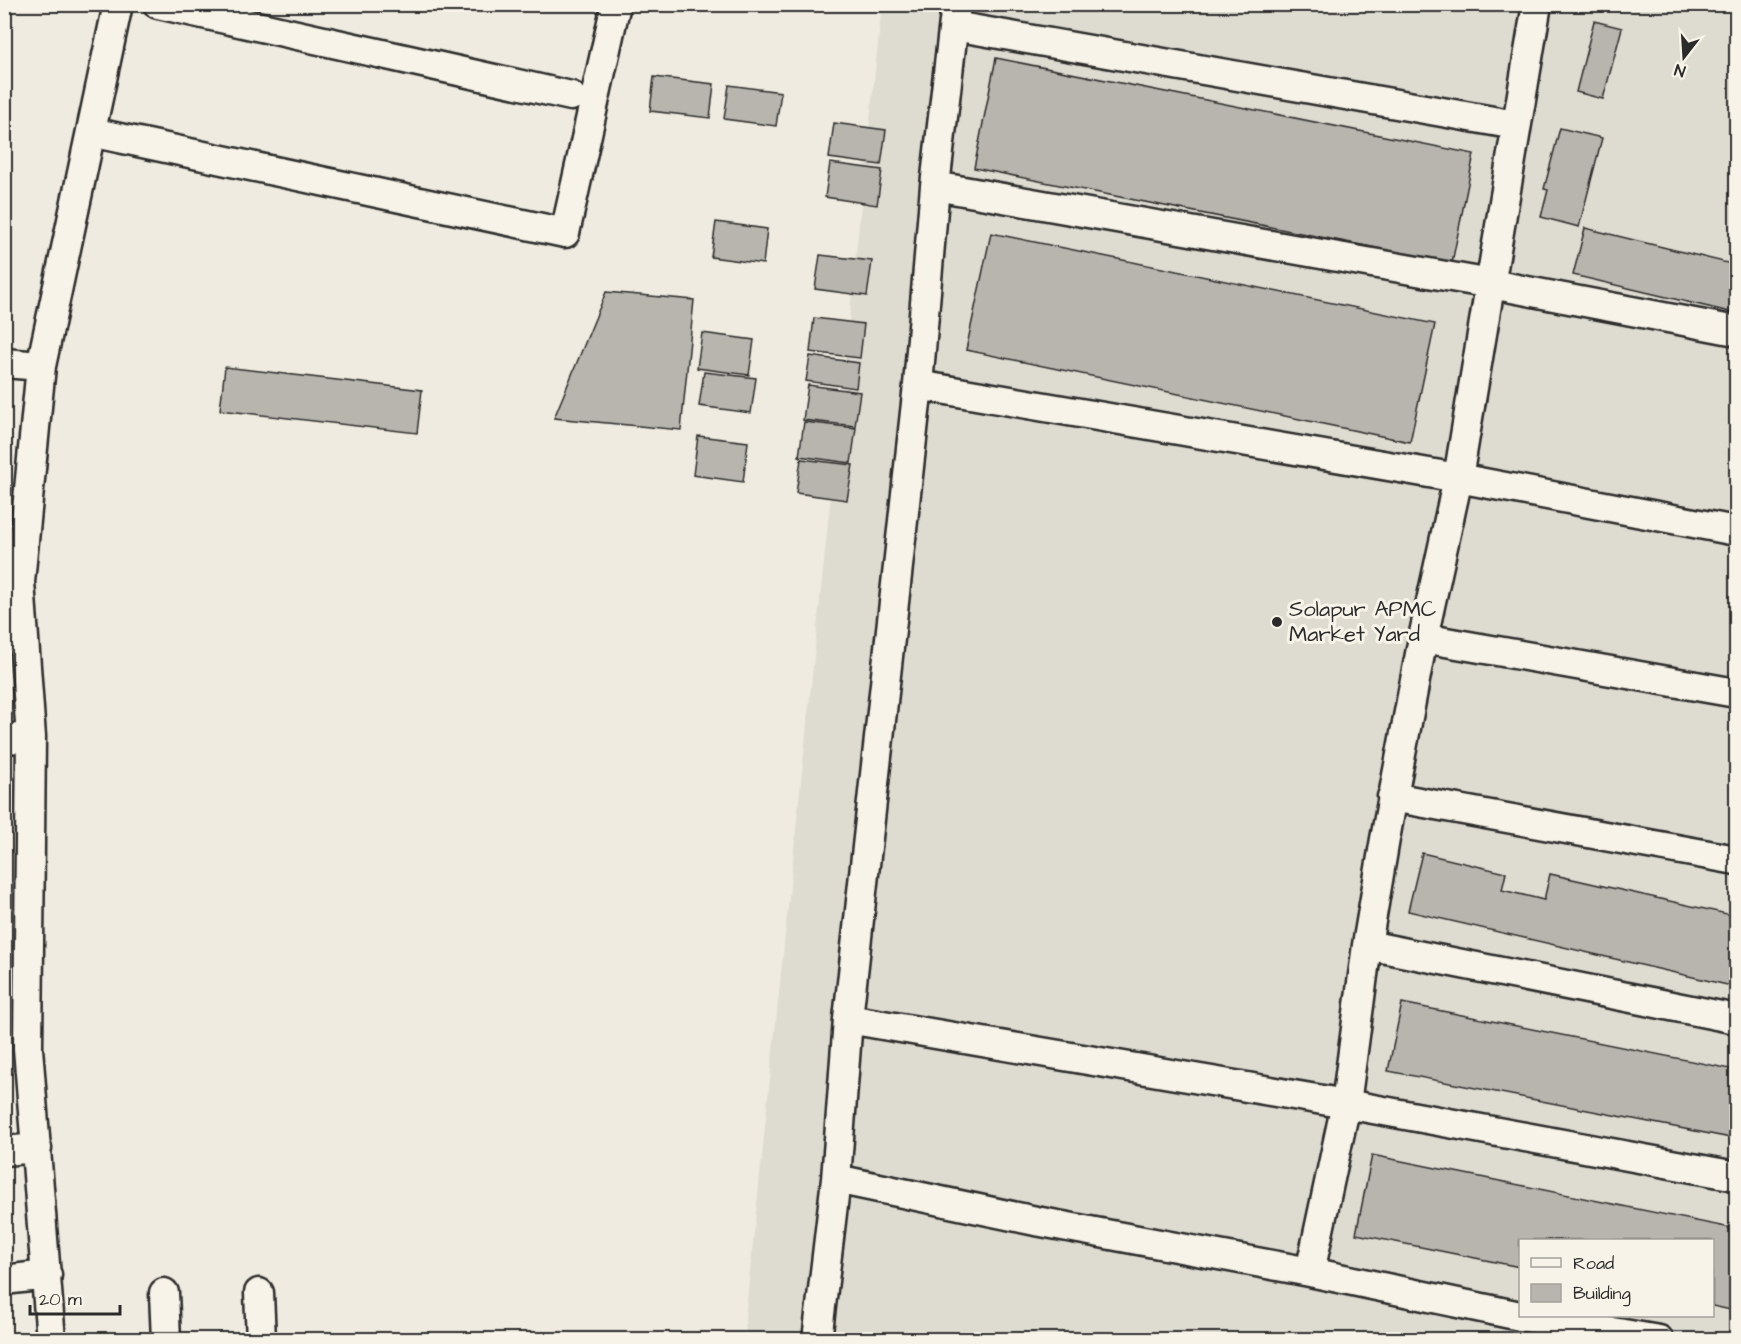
<svg xmlns="http://www.w3.org/2000/svg" width="1741" height="1344" font-family="'Architects Daughter',sans-serif">
<rect width="100%" height="100%" fill="#efebe0"/>
<filter id="ink" filterUnits="userSpaceOnUse"><feTurbulence type="fractalNoise" baseFrequency=".0167" numOctaves="2"/><feDisplacementMap in="SourceGraphic" scale="12" xChannelSelector="R" yChannelSelector="G"/><feConvolveMatrix kernelMatrix="1 2 1 2 8 2 1 2 1" color-interpolation-filters="sRGB"/></filter>
<g filter="url(#ink)">
<path fill="#dedbd1" fill-rule="evenodd" d="M882,5H1736V1339L746,1340L745,1319ZM1520,1240H1712V1316H1520Z"/>
<path fill="#b8b5ae" stroke="#2b2b2b" stroke-width="1.5" d="M1594,21L1622,28L1603,99L1576,92Z
M996,58L1474,154L1452,263L974,168Z
M654,77L714,84L710,118L650,111Z
M729,85L781,92L776,126L724,119Z
M834,123L886,130L881,165L829,158Z
M1560,128L1602,138L1579,227L1541,217L1548,190L1544,189Z
M830,163L882,170L877,205L825,197Z
M716,222L767,229L763,264L711,257Z
M1585,228L1736,265V287L1730,312L1573,275Z
M991,233L1435,324L1410,442L966,350Z
M820,255L872,261L867,296L815,289Z
M606,292L694,300L681,430L554,418Z
M814,318L864,324L860,358L810,352Z
M702,333L754,340L749,375L697,368Z
M810,356L859,363L856,388L806,381Z
M225,367L422,390L417,433L220,410Z
M704,372L756,378L751,413L699,406Z
M808,385L860,392L855,426L803,420Z
M804,422L856,428L851,463L799,456Z
M698,436L748,442L743,482L693,475Z
M801,459L853,465L847,500L796,493Z
M1422,853L1506,873L1502,890L1544,900L1550,874L1736,916V987L1408,911Z
M1402,1003L1736,1070V1139L1388,1071Z
M1372,1155L1736,1229V1311L1712,1306V1240H1520V1267L1356,1234Z"/>
<g fill="none" stroke-linecap="round" stroke-linejoin="round">
<defs>
<path id="minor" d="M158,4L571,96
M954,26L1516,125
M91,132L565,233L616,4
M935,186L1491,284L1736,331
M4,363L41,366L20,582L31,737L28,1048L51,1340
M41,366L118,4
M918,385L1458,478L1736,531
M1423,638L1736,693
M4,739L31,737
M1392,797L1736,860
M1367,945L1736,1019
M848,1019L1346,1104L1736,1176
M4,1151L37,1148
M836,1179L1036,1221L1310,1272L1525,1317L1659,1340
M1310,1272L1346,1104L1367,945L1385,839L1423,638L1458,478L1537,4
M4,1280L47,1275
M164,1293L166,1340
M259,1293L261,1340
M817,1340L836,1179L848,1019L918,385L935,186L956,4"/>
</defs>
<use href="#minor" stroke="#2b2b2b" stroke-width="33"/>
<use href="#minor" stroke="#f7f3e8" stroke-width="28"/>
</g>
</g>
<circle fill="#2b2b2b" stroke="#f7f3e8" stroke-width="2" cx="1277" cy="622" r="6"/>
<g text-anchor="middle" dominant-baseline="central" stroke-width="6" stroke-linejoin="round" paint-order="stroke">
<g font-size="22" fill="#2b2b2b" stroke="#f7f3e8" text-anchor="start">
<text x="1289" y="609">Solapur APMC<tspan x="1289" dy="25">Market Yard</tspan></text>
</g>
</g>
<rect width="1741" height="1344" fill="none" stroke="#f7f3e8" stroke-width="24"/>
<rect x="12" y="12" width="1717" height="1320" fill="none" stroke="#2b2b2b" stroke-width="2" filter="url(#ink)"/>
<rect x="1519" y="1239" width="195" height="78" fill="#f7f3e8" stroke="#a5a39c" stroke-width="1.5"/>
<rect x="1531" y="1258" width="30" height="9" fill="#f7f3e8" stroke="#a5a39c" stroke-width="1.5"/>
<text x="1573" y="1269" font-size="18" fill="#2b2b2b">Road</text>
<rect x="1531" y="1284" width="30" height="18" fill="#b8b5ae" stroke="#a5a39c" stroke-width="1.5"/>
<text x="1573" y="1299" font-size="18" fill="#2b2b2b">Building</text>
<g transform="translate(1684 57) rotate(197)" stroke="#f7f3e8" stroke-width="4.5" paint-order="stroke">
<path d="M0-4.5L10 22L0 15L-10 22Z" fill="#2b2b2b"/>
<text y="-9" font-size="16" font-weight="bold" text-anchor="middle" fill="#2b2b2b">N</text>
</g>
<path d="M30 1305v9h90v-9" fill="none" stroke="#2b2b2b" stroke-width="3"/>
<text x="39" y="1305" font-size="18" fill="#2b2b2b" stroke="#f7f3e8" stroke-width="4.5" paint-order="stroke">20 m</text>
</svg>
